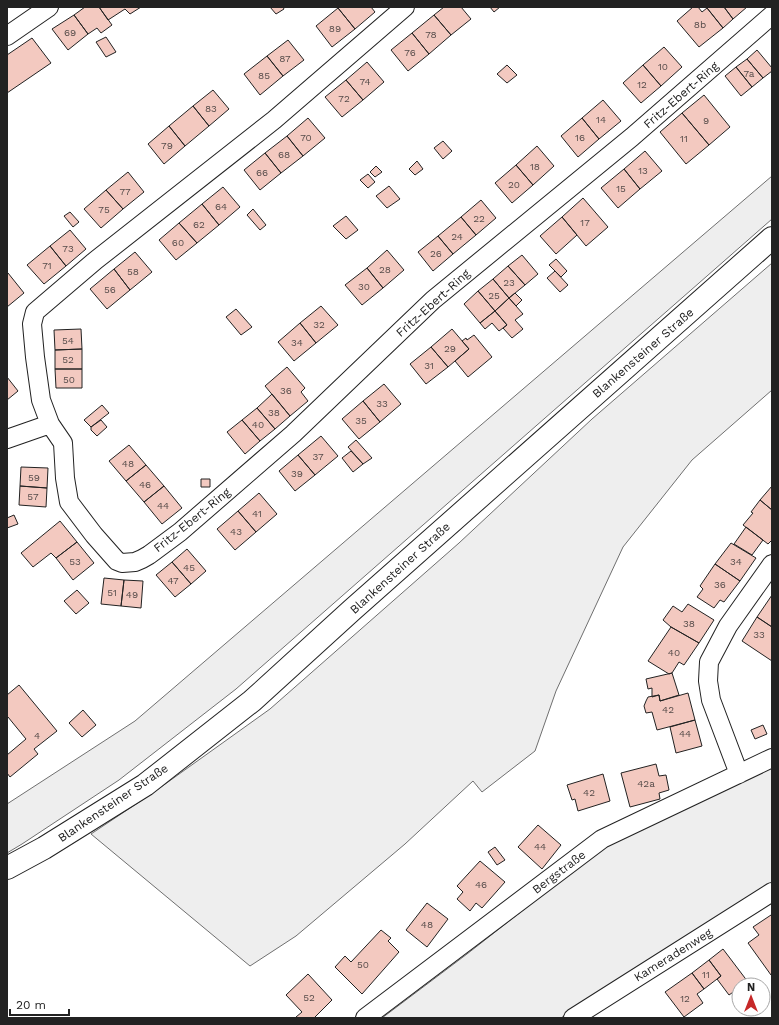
<svg xmlns="http://www.w3.org/2000/svg" width="779" height="1025" font-family="'Work Sans',sans-serif">
<rect width="100%" height="100%" fill="#fff"/>
<path fill="#eee" stroke="#6f6f6f" d="M772,176V219L236,689L119,780L22,844L7,853V804L135,721Z
M772,263V390L692,460L623,547L556,691L535,751L482,792L473,781L405,844L296,936L250,966L91,834L154,792L270,709L459,543L592,419Z
M772,764V884L587,999L561,1018H382L467,954L610,842Z"/>
<path fill="#f3c9c0" stroke="#222" d="M85,7H99L112,25L101,33L97,28L88,34L74,15Z
M99,7H141L130,14L125,9L108,20Z
M270,7H283L284,9L276,14Z
M339,7H371L375,12L355,29L338,8Z
M444,7H461L471,19L451,35L434,15Z
M490,7H500L494,12Z
M693,7H698L702,12L707,8L723,28L699,47L677,21Z
M708,7H724L733,19L723,28L707,8Z
M724,7H747L733,19Z
M338,8L355,29L332,47L316,26Z
M74,15L88,34L68,50L52,29Z
M434,15L451,35L429,54L412,33Z
M412,33L429,54L408,71L391,50Z
M106,37L116,52L106,57L96,42Z
M32,38L51,63L7,93V55Z
M288,40L304,60L283,76L267,56Z
M664,47L682,67L661,86L643,65Z
M757,50L772,68V71L763,78L747,59Z
M267,56L283,76L260,95L244,74Z
M747,59L763,78L752,87L736,67Z
M367,62L384,82L363,100L346,80Z
M507,65L517,75L507,83L497,74Z
M643,65L661,86L641,103L623,83Z
M736,67L752,87L741,96L725,76Z
M346,80L363,100L342,117L325,97Z
M213,90L229,109L209,126L193,106Z
M704,95L730,127L709,145L682,113Z
M603,100L621,121L599,139L582,118Z
M193,106L209,126L185,146L169,126Z
M682,113L709,145L686,164L660,132Z
M308,118L325,138L303,156L287,136Z
M582,118L599,139L578,157L561,136Z
M169,126L185,146L164,164L148,144Z
M287,136L303,156L281,173L265,153Z
M443,141L452,151L443,159L434,148Z
M537,146L554,166L533,185L516,165Z
M645,151L662,171L640,189L624,169Z
M265,153L281,173L260,190L244,170Z
M417,161L423,169L415,175L409,169Z
M516,165L533,185L512,203L495,183Z
M376,166L382,172L375,177L370,172Z
M624,169L640,189L618,208L601,188Z
M128,172L144,192L123,209L106,190Z
M368,174L375,182L368,188L360,180Z
M389,186L400,199L387,208L376,196Z
M223,187L240,207L219,225L202,204Z
M106,190L123,209L101,228L84,209Z
M583,198L608,227L586,246L562,217Z
M481,200L496,218L476,235L461,217Z
M202,204L219,225L197,243L179,223Z
M253,209L266,225L260,230L247,215Z
M70,212L79,222L73,227L64,216Z
M346,216L358,230L346,239L333,226Z
M461,217L476,235L453,254L438,236Z
M562,217L577,235L556,254L540,236Z
M179,223L197,243L176,260L159,240Z
M70,230L86,249L66,266L50,246Z
M438,236L453,254L433,271L418,252Z
M50,246L66,266L44,284L27,265Z
M387,250L404,270L383,288L367,268Z
M135,252L152,272L130,290L114,269Z
M522,255L538,274L525,285L508,266Z
M556,259L567,271L561,277L549,265Z
M508,266L525,285L509,298L493,279Z
M367,268L383,288L362,305L345,285Z
M114,269L130,290L107,309L90,289Z
M555,271L568,285L560,292L547,278Z
M8,273L24,293L7,307V274Z
M493,279L509,298L495,311L478,291Z
M478,291L495,311L480,323L464,304Z
M515,293L522,300L516,306L509,298Z
M509,298L523,314L515,320L523,329L512,338L503,328L507,325L495,311Z
M321,306L338,325L316,343L300,323Z
M236,309L252,327L241,335L226,317Z
M495,311L507,325L499,331L492,323L485,329L480,323Z
M300,323L316,343L294,361L278,342Z
M81,329L82,349L55,350L54,330Z
M452,329L469,349L448,367L431,347Z
M474,335L492,357L468,377L455,361L469,349L462,341L466,338L467,340Z
M431,347L448,367L426,384L410,364Z
M82,349V369H55V350Z
M287,367L305,388L301,392L308,401L290,416L265,386Z
M55,369H82V388H56Z
M7,377L18,391L7,400Z
M384,384L401,404L380,422L363,401Z
M272,394L290,416L275,429L257,408Z
M363,401L380,422L359,439L342,419Z
M102,405L109,413L91,427L84,420Z
M257,408L275,429L260,441L242,420Z
M101,420L107,427L97,436L91,430V427Z
M242,420L260,441L245,454L227,432Z
M321,436L338,456L315,475L298,455Z
M356,440L372,458L363,464L348,447Z
M129,445L146,465L126,481L109,461Z
M351,451L363,464L353,472L342,458Z
M298,455L315,475L295,491L279,471Z
M146,465L164,486L144,502L126,481Z
M21,467L48,468L47,488L20,486Z
M201,479H210V487H201Z
M20,486L47,488L46,507L19,505Z
M164,486L182,508L162,524L144,502Z
M772,486V510L760,500Z
M259,493L277,514L256,532L238,511Z
M760,500L772,510V540L768,544L743,525L753,513L751,512Z
M238,511L256,532L235,550L217,529Z
M14,515L18,524L7,528V518Z
M60,521L77,542L56,558L51,553L33,567L21,553Z
M746,527L763,540L752,555L734,544Z
M77,542L94,563L73,580L56,558Z
M731,543L756,558L740,581L715,564Z
M187,549L206,571L191,584L172,562Z
M172,562L191,584L175,597L156,575Z
M715,564L740,581L724,602L720,600L714,608L697,597L703,589L700,586Z
M104,578L124,580L121,606L101,604Z
M124,580L143,581L141,608L121,606Z
M77,590L89,603L76,614L64,601Z
M772,595V627L757,617Z
M688,604L714,620L699,643L671,627L663,620L673,606L682,612Z
M757,617L772,627V661L742,641Z
M671,627L699,643L684,665L679,662L672,673L669,674L648,661Z
M672,673L679,695L660,701L659,695L652,697V688L648,689L646,679Z
M19,685L57,731L34,749L38,754L10,777L7,773V755L26,739L8,717H7V695Z
M688,693L695,720L657,730L652,712L646,713L644,706L646,701L648,697L659,695L660,701Z
M83,710L96,725L82,737L69,723Z
M695,720L702,746L676,753L670,727Z
M763,725L767,734L755,739L751,730Z
M656,764L659,776L666,775L669,790L659,793L660,799L630,807L621,773Z
M603,774L610,801L578,811L575,799L572,800L567,785Z
M538,825L561,845L542,869L518,847Z
M495,847L505,860L497,865L488,852Z
M480,861L505,882L482,908L476,903L470,911L457,899L463,892L457,886Z
M427,903L448,919L427,947L406,930Z
M771,915L772,917V974L771,975L748,943L759,935L753,927Z
M381,930L391,938L388,941L399,952L362,994L335,967L345,956L351,962Z
M723,949L748,982L743,985H739V988L729,995L717,979L721,976L709,960Z
M709,960L721,976L704,989L692,973Z
M692,973L704,989L697,994L703,1003L684,1017L665,992Z
M308,974L332,1000L314,1018H297L296,1017L302,1012L286,995Z"/>
<g fill="none" stroke-linecap="round" stroke-linejoin="round">
<defs>
<path id="street" d="M405,7L274,120L96,260L35,312L32,324L35,357L41,400L50,424L63,443L65,478L69,502L94,535L117,561L122,563L135,562L142,559L149,555L180,532L293,434L433,300L632,137L772,15
M7,36L49,7
M7,439L50,424
M739,774L711,700L708,681L709,662L728,626L772,564
M365,1018L602,839L772,758
M573,1018L772,892"/>
<path id="secondary" d="M7,868L44,848L145,785L252,701L352,610L772,238"/>
</defs>
<use href="#street" stroke="#222" stroke-width="20"/>
<use href="#secondary" stroke="#222" stroke-width="24"/>
<use href="#street" stroke="#fff" stroke-width="18"/>
<use href="#secondary" stroke="#fff" stroke-width="22"/>
</g>
<g text-anchor="middle" dominant-baseline="central" stroke-width="3" stroke-linejoin="round" paint-order="stroke">
<g font-size="10" fill="#564c4a">
<text x="700" y="24">8b</text>
<text x="335" y="28">89</text>
<text x="70" y="32">69</text>
<text x="431" y="34">78</text>
<text x="410" y="52">76</text>
<text x="285" y="58">87</text>
<text x="663" y="66">10</text>
<text x="749" y="73">7a</text>
<text x="264" y="75">85</text>
<text x="365" y="81">74</text>
<text x="642" y="84">12</text>
<text x="344" y="98">72</text>
<text x="211" y="108">83</text>
<text x="601" y="119">14</text>
<text x="706" y="120">9</text>
<text x="306" y="137">70</text>
<text x="580" y="137">16</text>
<text x="684" y="138">11</text>
<text x="167" y="145">79</text>
<text x="284" y="154">68</text>
<text x="535" y="166">18</text>
<text x="643" y="170">13</text>
<text x="262" y="172">66</text>
<text x="514" y="184">20</text>
<text x="621" y="188">15</text>
<text x="125" y="191">77</text>
<text x="221" y="206">64</text>
<text x="104" y="209">75</text>
<text x="479" y="218">22</text>
<text x="585" y="222">17</text>
<text x="199" y="224">62</text>
<text x="457" y="236">24</text>
<text x="178" y="242">60</text>
<text x="68" y="248">73</text>
<text x="436" y="253">26</text>
<text x="47" y="265">71</text>
<text x="385" y="269">28</text>
<text x="133" y="271">58</text>
<text x="509" y="282">23</text>
<text x="364" y="286">30</text>
<text x="110" y="289">56</text>
<text x="494" y="295">25</text>
<text x="319" y="324">32</text>
<text x="68" y="340">54</text>
<text x="297" y="342">34</text>
<text x="450" y="348">29</text>
<text x="68" y="359">52</text>
<text x="429" y="365">31</text>
<text x="69" y="379">50</text>
<text x="286" y="390">36</text>
<text x="382" y="403">33</text>
<text x="274" y="412">38</text>
<text x="361" y="420">35</text>
<text x="258" y="424">40</text>
<text x="318" y="456">37</text>
<text x="128" y="463">48</text>
<text x="297" y="473">39</text>
<text x="34" y="477">59</text>
<text x="145" y="484">46</text>
<text x="33" y="496">57</text>
<text x="163" y="505">44</text>
<text x="257" y="513">41</text>
<text x="236" y="531">43</text>
<text x="75" y="561">53</text>
<text x="736" y="561">34</text>
<text x="189" y="567">45</text>
<text x="173" y="580">47</text>
<text x="720" y="584">36</text>
<text x="112" y="592">51</text>
<text x="132" y="594">49</text>
<text x="689" y="623">38</text>
<text x="759" y="634">33</text>
<text x="674" y="652">40</text>
<text x="668" y="709">42</text>
<text x="685" y="733">44</text>
<text x="37" y="735">4</text>
<text x="646" y="783">42a</text>
<text x="589" y="792">42</text>
<text x="540" y="846">44</text>
<text x="481" y="884">46</text>
<text x="427" y="924">48</text>
<text x="363" y="964">50</text>
<text x="706" y="974">11</text>
<text x="309" y="997">52</text>
<text x="685" y="998">12</text>
</g>
<g font-size="12" fill="#222" stroke="#fff">
<text transform="translate(681 95) rotate(-41)">Fritz-Ebert-Ring</text>
<text transform="translate(433 303) rotate(-42)">Fritz-Ebert-Ring</text>
<text transform="translate(643 353) rotate(-41)">Blankensteiner Straße</text>
<text transform="translate(192 520) rotate(-39)">Fritz-Ebert-Ring</text>
<text transform="translate(400 568) rotate(-42)">Blankensteiner Straße</text>
<text transform="translate(113 803) rotate(-34)">Blankensteiner Straße</text>
<text transform="translate(559 872) rotate(-37)">Bergstraße</text>
<text transform="translate(673 955) rotate(-32)">Kameradenweg</text>
</g>
</g>
<rect width="779" height="1025" fill="none" stroke="#222222" stroke-width="16"/>
<g transform="translate(751 997)"><circle r="19" fill="#ffffff" stroke="#a7a7a7"/>
<path d="M0-3L7 15L0 10L-7 15Z" fill="#c62828"/>
<text y="-6" font-size="11" font-weight="bold" text-anchor="middle" fill="#222222">N</text>
</g>
<path d="M10 1009v6h59v-6" fill="none" stroke="#222222" stroke-width="2"/>
<text x="16" y="1009" font-size="12" fill="#222222" stroke="#ffffff" stroke-width="3" paint-order="stroke">20 m</text>
</svg>
